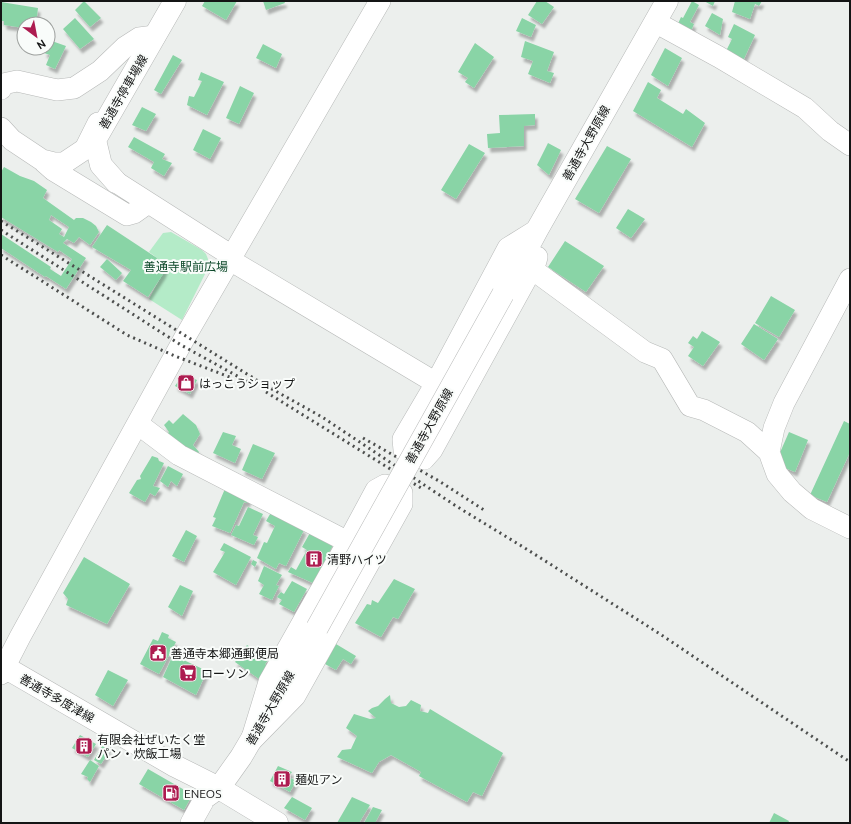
<svg xmlns="http://www.w3.org/2000/svg" width="851" height="824" font-family="Ubuntu,'Noto Sans JP',sans-serif">
<defs>
<filter id="shadow"><feDropShadow dx="2.5" dy="4.5" stdDeviation="1" flood-color="#0004"/></filter>
</defs>
<rect width="100%" height="100%" fill="#ecefed"/>
<path fill="#b4ebc8" d="M171,232L202,250L206,254L210,264L182,320L149,299L165,269C162,261 156,257 149,252L163,233Z"/>
<path fill="#89d4a6" fill-rule="evenodd" filter="url(#shadow)" d="M84,1L101,18L90,27L75,10Z
M205,1H237L226,20L202,6Z
M263,1H284L285,3L266,10Z
M537,1H545L554,7L542,24L528,15Z
M692,1L699,5L690,22L694,24L690,33L677,26L681,17L683,18Z
M704,1H715L713,6Z
M735,1H762L759,6L755,4L750,19L732,12Z
M1,2L38,8L36,24H24V28L4,25V21H1Z
M712,13L723,19L720,35L705,26Z
M75,18L94,39L80,49L63,29Z
M522,18L536,25L531,37L516,31Z
M734,24L755,35L743,61L726,51L732,39L728,37Z
M49,40L66,46L55,69L46,65L50,55L44,53L46,48H48Z
M525,41L554,52L547,71L554,73L550,83L528,74L533,61L521,57Z
M475,43L494,57L474,88L465,82L468,78L458,72Z
M263,44L282,54L276,68L256,58Z
M665,48L682,58L668,86L651,75Z
M173,55L182,60L161,94L154,90Z
M201,72L224,82L207,115L187,105L189,96L194,97L202,81L198,80Z
M648,82L661,90L657,98L683,114L686,109L705,123L692,147L633,111Z
M240,86L254,93L239,124L226,118Z
M142,107L156,114L146,131L132,125Z
M535,114V125L524,126V146L488,148L487,134L500,133L499,115Z
M203,129L221,138L210,159L193,150Z
M134,137L165,154L162,159L172,163L164,176L151,168L154,162L128,147Z
M548,143L561,150L549,175L537,165Z
M469,144L485,153L456,199L441,190Z
M607,146L631,159L599,213L575,199Z
M4,167L20,176L34,181L47,190L43,198L74,220L76,218H83L91,222L96,226L99,232L90,245L79,237L74,243L67,239L63,243L86,258L66,289L46,276L45,277L1,248V234L51,267L50,269L61,276L72,259L59,250L58,252L1,217V172ZM51,215L69,227L64,237L59,234L62,229L49,220Z
M628,209L645,219L631,238L616,228Z
M107,225L157,258L163,264L165,269L163,274L148,297L123,281L131,270L92,247Z
M565,241L604,266L586,292L548,267Z
M107,259L122,273L116,280L100,267Z
M771,296L795,310L779,337L755,323Z
M754,324L778,339L764,360L741,344Z
M702,331L720,342L703,366L688,356L694,347L688,343L693,336L697,339Z
M183,374L197,380L190,394L175,386Z
M183,414L196,425L200,434L193,445L199,452L197,457L166,435L169,432L164,425L169,420L173,424Z
M844,421L850,424V452L827,502L810,495Z
M223,432L236,436L232,445L241,449L235,463L213,453Z
M789,432L808,440L795,472L775,464Z
M253,444L275,453L262,479L242,470Z
M152,456L158,458L159,461L164,463L153,486L160,488L155,496L150,493L145,502L129,493L137,480L141,479L140,476Z
M168,466L183,474L177,486L171,481L168,487L160,481Z
M227,484L250,496L247,503L244,502L230,533L212,526L216,518L213,517Z
M248,507L263,514L253,535L258,537L254,545L231,535L236,525L239,526Z
M273,509L304,530L286,566L279,563L276,569L257,558L264,542L267,543L275,526L266,521Z
M186,530L197,536L184,562L172,556Z
M311,531L334,543L313,583L288,572L291,567L296,570L307,550L302,547Z
M224,543L251,557L236,585L213,572L225,552L220,550Z
M84,557L130,584L107,624L66,605L68,599L63,593Z
M253,560L257,562L255,567L251,564Z
M264,566L282,575L276,585L279,586L272,600L259,594L264,585L258,581Z
M394,579L415,589L398,619L393,617L381,637L355,623L367,604L371,605L372,600L378,603Z
M292,581L307,589L294,612L279,604L282,600L277,597L281,592L284,594Z
M180,585L193,591L182,616L168,607Z
M162,632L169,635L168,638L176,642L159,674L140,664L153,639L158,641Z
M336,644L356,656L351,664L343,659L336,670L325,664Z
M247,645L269,659L265,664L270,668L262,681L235,662Z
M173,655L207,671L196,695L163,677Z
M108,670L128,680L113,706L95,695Z
M390,695L391,703L399,707L406,706L411,700L421,705L420,711L428,713L430,709L503,753L482,796L473,792L467,802L419,776L421,772L391,755L379,762L372,773L337,757L342,750L351,749L357,736L346,728L354,714L370,719L376,718L368,711L372,708L378,706L385,699Z
M80,735L96,744L88,757L72,748Z
M105,741L110,745L107,749L109,752L101,764L94,760Z
M90,760L99,766L90,782L87,779L88,777L81,774Z
M278,766L292,772L289,777L296,781L290,792L270,781Z
M148,769L188,792L190,799L184,810L139,784Z
M292,797L312,808L305,820L284,808Z
M352,797L370,805L359,823H337Z
M373,807L382,810L375,823H364Z
M774,813L789,821L788,823H769Z"/>
<g fill="none" stroke-linecap="round" stroke-linejoin="round">
<defs>
<path id="minor" d="M655,22L719,57L805,108L830,131L850,145
M1,89L3,84L17,81L57,90L74,88L100,71L125,47L139,38L155,36
M1,128L12,140L42,160L54,163H64L85,149L98,123
M44,162L53,170L127,215L134,213L148,203
M116,182L232,256
M230,260L436,383L508,248L537,230
M532,269L645,352L662,359L690,406L704,410L747,432L769,452L777,474L792,492L812,509L850,528
M436,383L403,439L404,450L424,459L432,450L536,261L537,257
M138,424L179,455L348,542
M769,452L774,428L784,403L850,279
M385,485L402,493V504L295,696L251,741L269,682L348,542L376,490Z
M1,674L20,637L185,337L380,1
M191,823L205,798L219,788"/>
<path id="major" d="M116,182L101,165L95,140L175,1
M503,294L537,230L667,1
M1,665L175,766L219,788L277,823
M219,788L241,757L317,628"/>
</defs>
<use href="#minor" stroke="#b7b9b8" stroke-width="22"/>
<use href="#major" stroke="#b7b9b8" stroke-width="23"/>
<use href="#minor" stroke="#fff" stroke-width="21"/>
<use href="#major" stroke="#fff" stroke-width="22"/>
<path stroke="#4c4e4d" stroke-width="3" stroke-dasharray="2 4" stroke-linecap="butt" d="M1,221L263,384L322,417L456,506L528,550L660,634L850,762
M1,230L181,345L250,383
M1,255L127,335L175,356L232,378
M266,392L421,488
M363,438L439,481L484,510"/>
<defs>
<path id="major-bridge" d="M317,628L503,294"/>
</defs>
<use href="#major-bridge" stroke="#b7b9b8" stroke-width="23" stroke-linecap="butt"/>
<use href="#major-bridge" stroke="#fff" stroke-width="22"/>
</g>
<defs>
<symbol id="shop-square" viewBox="-11 -11 22 22"><rect x="-9" y="-9" width="18" height="18" rx="4" fill="#ad1c50" stroke="#f9fcfa"/><path d="M-5-2.5h2.3a2.7 3.5 0 0 1 5.4 0H5L5.5 6h-11ZM-1.5-2.5h3a1.5 2.3 0 0 0-3 0Z" fill="#fff"/></symbol>
<symbol id="building-square" viewBox="-11 -11 22 22"><rect x="-9" y="-9" width="18" height="18" rx="4" fill="#ad1c50" stroke="#f9fcfa"/><path d="M-4-6H4V6H1V3H-1V6H-4ZM-2.5-4.3h1.7v1.8h-1.7ZM.8-4.3h1.7v1.8H.8ZM-2.5-1h1.7V.8h-1.7ZM.8-1h1.7V.8H.8Z" fill="#fff"/></symbol>
<symbol id="civic-square" viewBox="-11 -11 22 22"><rect x="-9" y="-9" width="18" height="18" rx="4" fill="#ad1c50" stroke="#f9fcfa"/><path d="M-.6-6.5H3V-4.5H.6V-3L4-1V1h2V6H-6V1h2V-1L-.6-3ZM-1.2 2.5V6h2.4V2.5Z" fill="#fff"/></symbol>
<symbol id="supermarket-square" viewBox="-11 -11 22 22"><rect x="-9" y="-9" width="18" height="18" rx="4" fill="#ad1c50" stroke="#f9fcfa"/><path d="M-6-5.5h2.5l.6 2H6L4.5 2H-2.5L-4.4-4H-6ZM-1.5 3.2a1.3 1.3 0 1 0 .1 0ZM3 3.2a1.3 1.3 0 1 0 .1 0Z" fill="#fff"/></symbol>
<symbol id="fuel-square" viewBox="-11 -11 22 22"><rect x="-9" y="-9" width="18" height="18" rx="4" fill="#ad1c50" stroke="#f9fcfa"/><path d="M-5.5-6h7V0h2V4h1.3V-2.5L3-4.5l.8-.8L6-3V5H2.5V1h-1V6h-7ZM-4.2-4.7v3.2H.2V-4.7Z" fill="#fff"/></symbol>
</defs>
<g fill-rule="evenodd">
<use href="#shop-square" x="176" y="373" width="20" height="20"/>
<use href="#building-square" x="304" y="549" width="20" height="20"/>
<use href="#civic-square" x="148" y="643" width="20" height="20"/>
<use href="#supermarket-square" x="178" y="663" width="20" height="20"/>
<use href="#building-square" x="74" y="736" width="20" height="20"/>
<use href="#building-square" x="272" y="769" width="20" height="20"/>
<use href="#fuel-square" x="161" y="783" width="20" height="20"/>
</g>
<g text-anchor="middle" dominant-baseline="central" stroke-width="4" stroke-linejoin="round" paint-order="stroke">
<g font-size="12" fill="#141515" stroke="#f9fcfa">
<text transform="translate(123 92) rotate(-60)">善通寺停車場線</text>
<text transform="translate(586 143) rotate(-61)">善通寺大野原線</text>
<text transform="translate(429 426) rotate(-61)">善通寺大野原線</text>
<text transform="translate(57 698) rotate(30)">善通寺多度津線</text>
<text transform="translate(270 708) rotate(-60)">善通寺大野原線</text>
</g>
<g font-size="12" fill="#0d482a" stroke="#f9fcfa">
<text x="186" y="266">善通寺駅前広場</text>
</g>
<g font-size="12" fill="#141515" stroke="#f9fcfa" text-anchor="start">
<text x="199" y="383">はっこうショップ</text>
<text x="327" y="559">清野ハイツ</text>
<text x="171" y="653">善通寺本郷通郵便局</text>
<text x="201" y="673">ローソン</text>
<text x="97" y="739">有限会社ぜいたく堂<tspan x="97" dy="14">パン・炊飯工場</tspan></text>
<text x="295" y="779">麺処アン</text>
<text x="184" y="793">ENEOS</text>
</g>
</g>
<rect width="851" height="824" fill="none" stroke="#141515" stroke-width="4"/>
<g transform="translate(36 36) rotate(148)"><circle r="19" fill="#f9fcfa" stroke="#9da09e"/>
<path d="M0-3L7 15L0 10L-7 15Z" fill="#ad1c50"/>
<text y="-6" font-size="11" font-weight="bold" text-anchor="middle" fill="#141515">N</text>
</g>
</svg>
